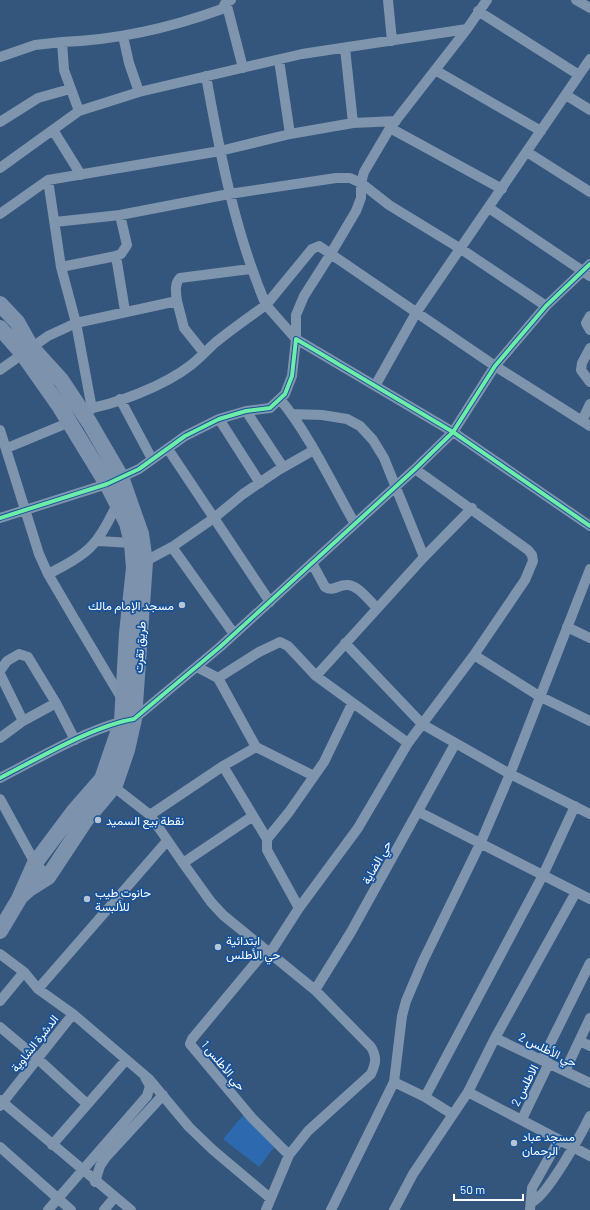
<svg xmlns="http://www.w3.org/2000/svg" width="590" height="1210" font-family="Barlow,Vazirmatn,sans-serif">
<rect width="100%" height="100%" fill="#34557c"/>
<path fill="#2c69af" d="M244,1114L276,1145L259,1167L223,1139Z"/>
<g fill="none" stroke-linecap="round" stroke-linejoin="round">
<path stroke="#7f95ae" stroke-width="10" d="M388,0L392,41
M576,0L590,8
M226,2L243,68
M478,11L579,75
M123,36L129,63L139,92
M345,48L353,123
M0,57L35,45L62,42
M279,60L290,134
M435,70L541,131
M206,76C220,154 235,232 266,305L312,249L319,246L495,366L590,426
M566,95L590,110
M79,111L64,70L62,42C118,40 170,28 222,9L226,2L231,0
M0,122L38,98L70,89
M390,128L502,189
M53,130L81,175
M527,152L590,192
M0,168L79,111L139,92L302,54L467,29
M489,208L590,276
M0,214L48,180
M120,215L127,245L121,254L116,256L125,311
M55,222L120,215L229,194L336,178H350L361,183L389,205L461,249L546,306
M61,267L116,256
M177,301C176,293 174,284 180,278L250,269
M590,316L586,323L590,330
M590,348L582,363L581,370L590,382
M0,370L48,336L76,323L61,267L48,180L220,151L290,134L353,123L396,121
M375,386L416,313L590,59
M120,399L152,459
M280,399C310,436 331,482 355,524
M92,409L76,323L177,301L184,328L204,353
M81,410C115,405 164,386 191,365C200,358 208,349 216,342C232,329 249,317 266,305L296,339V315L304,296L330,255L356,211L361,198V183L364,172L390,128L467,29L487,0
M246,411L283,467
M292,414L322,415L347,419L360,426L373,440L384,458L424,557
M219,419L260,483
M582,421L590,404
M0,430L39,554L48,574L75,620L122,699
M7,448L70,422
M168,449L270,602
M0,518L107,484L139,469L185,436L219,419L246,411L270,408L285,394L292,376L296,339L453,432L590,526
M98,541L132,543
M172,547L234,634
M312,563L325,587C333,592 338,585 346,585C358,584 369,601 377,608
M140,564L172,547L214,518L243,494L277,471L314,450
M48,574C89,554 98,545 117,504
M567,627L590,638
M345,643L422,724L510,774L590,814
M474,655L539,696L590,721
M0,671L7,661L19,654L28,657L56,703L75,740
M0,674L23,721L0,738
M316,676L408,743
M218,678L259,652L280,642L288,646L316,676L424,557L472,508
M23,721L56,703
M256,747L314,776
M223,766L267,839
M0,778C39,758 93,726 134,719L220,647L415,469L453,432L495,366L546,306L590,264
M109,783L150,815L183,863L211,902L223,915L315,990L371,1047C377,1057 376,1063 371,1074L308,1131L289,1155L266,1210
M0,799L35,863L48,877
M419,812L590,899
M150,815L223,766L256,747L218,678L197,667
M183,863L253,816
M299,908L267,850V839L289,812L324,762L352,704
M266,950L192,1039L190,1044L252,1118L289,1155
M270,953L299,908L358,828L408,743L474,655L525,580L533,561L532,555L528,550L415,469
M0,954L24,972L38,989L73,1014L149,1079L189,1127L213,1150L270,1198
M38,989L167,841
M315,990L351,932L455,744
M0,1001L24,972
M0,1027L38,1059L87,1104
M495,1038L590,1083
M580,1041L590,1046
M542,1060L590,963
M565,1071L590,1018
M394,1082L425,1097L452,1114
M468,1092L590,1156
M425,1097L543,875L575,806
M0,1100L131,1210
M0,1106L73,1014
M522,1119L549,1063
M52,1145L126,1060
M0,1147L71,1210
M95,1182L100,1166L106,1157L163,1095
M532,1202C547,1196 582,1133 590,1116
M48,1210L147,1096L150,1086L145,1077
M104,1210L115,1197
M331,1210L394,1082L402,1016L406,1001L423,961L480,844L510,774L590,569
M394,1210L413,1174L468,1092L495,1038L576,892
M530,1210L532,1188L559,1140"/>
<path stroke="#7d92ac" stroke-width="16" d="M0,304L17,322L31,347L61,380L89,422L121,477L141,534L145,562L134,719L127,750L115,785L85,821L48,877L29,889L20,897
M0,328L22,353L60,407L107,484L127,523L132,543L134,568L127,633L122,721L102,779L74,811L35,863L19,899L0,931"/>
<defs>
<path id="cycleway" d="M0,518L107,484L139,469L185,436L219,419L246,411L270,408L285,394L292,376L296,339L453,432L590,526
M0,778C39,758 93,726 134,719L220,647L415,469L453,432L495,366L546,306L590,264"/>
</defs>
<use href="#cycleway" stroke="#175299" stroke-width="6"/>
<use href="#cycleway" stroke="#6deda7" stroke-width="4"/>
</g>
<g fill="#b8c4d1" stroke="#175299" stroke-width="1.5">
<circle cx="182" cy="605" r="4"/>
<circle cx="98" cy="820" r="4"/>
<circle cx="87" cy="899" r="4"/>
<circle cx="218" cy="947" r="4"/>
<circle cx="514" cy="1143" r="4"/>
</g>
<g text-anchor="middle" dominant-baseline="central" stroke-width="3.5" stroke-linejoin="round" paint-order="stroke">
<g font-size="12" fill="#fff" stroke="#175299" text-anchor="start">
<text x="174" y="605" text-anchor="end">مسجد الإمام مالك</text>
<text x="106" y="820">نقطة بيع السميد</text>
<text x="95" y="892">حانوت طيب<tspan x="95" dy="14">للألبسة</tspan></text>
<text x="226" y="940">ابتدائية<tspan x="226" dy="14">حي الأطلس</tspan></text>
<text x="522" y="1136">مسجد عباد<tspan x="522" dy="14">الرحمان</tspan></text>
</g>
<g font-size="12" fill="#fff" stroke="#175299">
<text transform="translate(139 647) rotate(-86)">طريق تقرت</text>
<text transform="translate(376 862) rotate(-61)">حي الضاية</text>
<text transform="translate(34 1043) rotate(-52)">الدشرة الشاوية</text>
<text transform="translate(548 1049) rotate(26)">حي الأطلس 2</text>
<text transform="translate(224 1065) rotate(50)">حي الأطلس 1</text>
<text transform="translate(524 1085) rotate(-63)">الاطلس 2</text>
</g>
</g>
<path d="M454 1194v6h69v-6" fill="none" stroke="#ffffff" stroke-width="2"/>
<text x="460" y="1194" font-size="12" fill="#ffffff" stroke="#175299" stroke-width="3" paint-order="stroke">50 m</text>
</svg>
